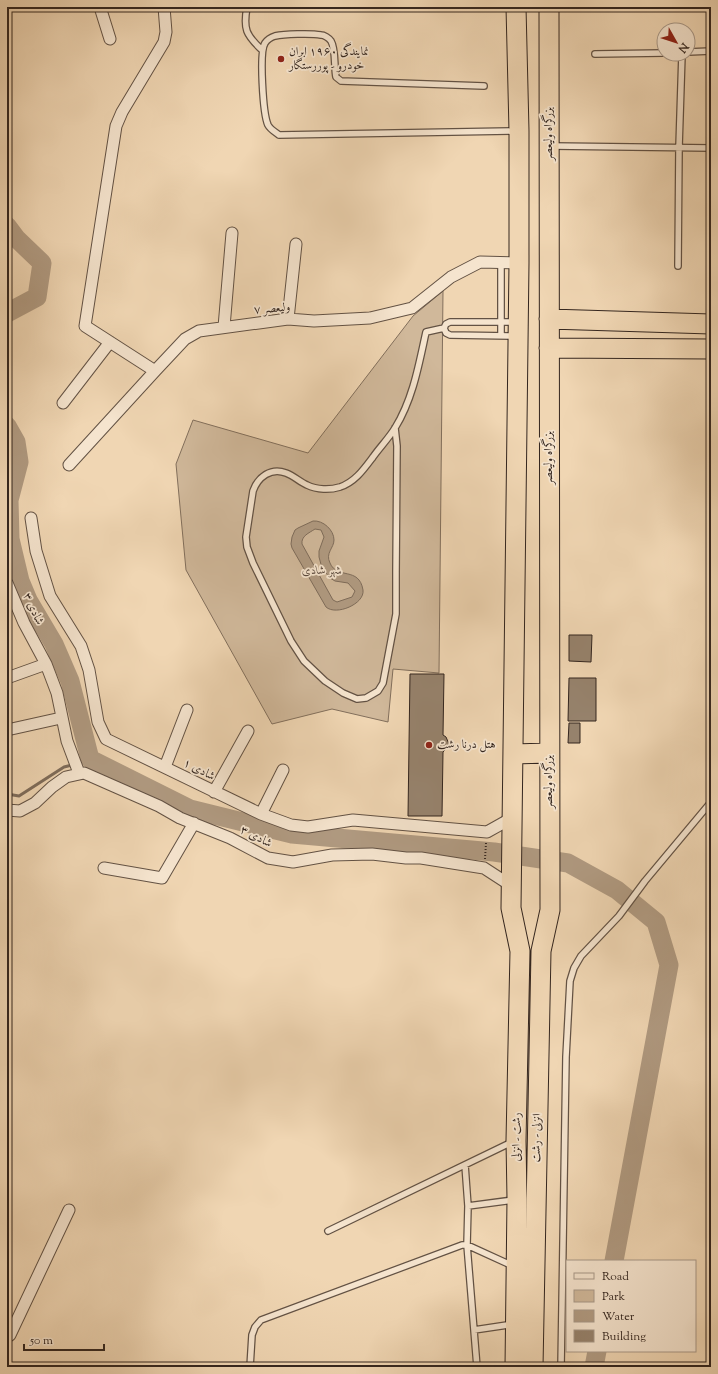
<svg xmlns="http://www.w3.org/2000/svg" width="718" height="1374" font-family="'Sorts Mill Goudy',Amiri,serif">
<rect width="100%" height="100%" fill="#f0d6b3"/>
<filter id="stains"><feTurbulence type="fractalNoise" baseFrequency=".005" numOctaves="4"/><feColorMatrix values="0 0 0 0 .2 0 0 0 0 .09 0 0 0 0 .02 0 0 0 .5 -.17"/></filter>
<radialGradient id="worn" r=".72"><stop offset=".6" stop-color="#630" stop-opacity="0"/><stop offset="1" stop-color="#630" stop-opacity=".3"/></radialGradient>
<path fill="#d0b89a" stroke="#826f5c" d="M443,291L439,673L393,669L388,722L332,709L272,724L186,570L176,464L193,420L308,453L413,316Z"/>
<path fill="#b09a81" stroke="#7e6c5a" fill-rule="evenodd" d="M313,521C323,520 334,530 334,540C334,548 325,553 330,563C337,580 359,566 363,590C365,604 336,616 326,607L292,548L291,544L292,537L295,530L298,528ZM315,529L321,530L324,537L319,551V557L322,568L330,578L335,581L348,583L355,591L352,597L337,602L333,600L302,544C301,536 309,533 315,529Z"/>
<g fill="none" stroke-linecap="round" stroke-linejoin="round">
<path stroke="#7e6c5a" stroke-width="3" d="M78,763L90,759
M7,794L19,796L64,767L72,765"/>
<path stroke="#b09a81" stroke-width="19" d="M7,226L16,238L42,263L37,297L7,313
M7,426L16,442L19,462L9,500L10,539L20,581L28,600L54,644L70,681L90,759L190,809L292,834L494,852L568,863L617,890L656,922L669,965L614,1261
M594,1367L597,1351"/>
</g>
<path fill="#96826c" stroke="#34261f" d="M569,635H592L591,662L569,661Z
M410,674H444L443,735L446,737L449,744L448,747L443,752L442,816H408Z
M569,678H596V721H568Z
M569,723H580V743H568Z"/>
<g fill="none" stroke-linecap="round" stroke-linejoin="round">
<defs>
<path id="lane" d="M247,7C243,29 246,35 262,50
M688,52L711,51
M595,54L664,53
M484,86L341,81L336,77C334,68 336,49 331,41C329,38 324,35 321,35C311,33 284,34 275,36C272,37 267,40 265,43C259,52 263,114 268,125C270,129 275,132 279,135L517,131
M552,146L711,148
M501,263V335
M678,266L679,147L682,54
M516,322H450L446,324L444,328L446,333L450,335L516,336
M395,428L397,446L396,572V614L383,683L378,691L366,698L357,699L343,693L325,681L304,661L291,641L253,563L247,547L246,537L253,491C258,477 271,467 286,473C294,476 300,482 307,485C317,490 330,490 340,487C355,482 364,469 373,457C380,447 389,438 395,428C413,399 419,364 426,332L444,328
M465,1165L468,1206L467,1245L477,1367
M468,1206L513,1200
M328,1231L512,1142
M474,1330L514,1324
M250,1367L252,1335L255,1327L261,1320L462,1245H467L513,1266
M561,1367L566,1057L570,981L574,968L581,956L619,916L645,881L711,802"/>
<path id="street" d="M100,7L110,39
M288,319L296,244
M224,327L232,233
M155,371L85,326L116,126L122,112L164,42L166,32L164,7
M63,403L110,342
M69,465L155,371L185,339L199,331L288,319L314,321L370,318L412,308L451,277L480,262L519,263
M31,518L36,551L50,596L81,646L89,670L98,722L106,739L261,814L291,825L308,827L353,820L487,832L512,818
M7,583L24,623L46,664L57,693L67,741L79,773
M7,678L46,664
M7,730L61,718
M165,767L187,710
M214,792L248,731
M7,810L20,811L35,803L52,787L66,777L84,773L159,806L180,818L230,838L268,858L293,862L332,855L372,854L406,858H421L484,868L504,881L512,884
M261,814L283,770
M104,868L162,878L194,823
M7,1337L10,1335L69,1210"/>
<path id="highway" d="M549,319L711,324
M549,348L711,349
M513,754L549,753
M515,1367L517,1199L516,1141L520,951L511,908L519,263V131L516,7
M533,1367L541,951L550,910L549,7"/>
</defs>
<use href="#lane" stroke="#635244" stroke-width="8"/>
<use href="#street" stroke="#635244" stroke-width="13"/>
<use href="#highway" stroke="#34261f" stroke-width="21"/>
<path stroke="#34261f" stroke-width="2" stroke-dasharray="1 2" stroke-linecap="butt" d="M485,859L486,843"/>
<use href="#lane" stroke="#f5e4ce" stroke-width="5.5"/>
<use href="#street" stroke="#f5e4ce" stroke-width="11"/>
<use href="#highway" stroke="#f0d6b3" stroke-width="19"/>
</g>
<g fill="#8f2418" stroke="#f5e4ce" stroke-width="1.5">
<circle cx="281" cy="59" r="4"/>
<circle cx="429" cy="745" r="4"/>
</g>
<g text-anchor="middle" dominant-baseline="central" stroke-width="3.5" stroke-linejoin="round" paint-order="stroke">
<g font-size="12" fill="#34261f" stroke="#f5e4ce" text-anchor="start">
<text x="289" y="52">نمایندگی ۱۹۶۰ ایران<tspan x="289" dy="14">خودرو - پوررستگار</tspan></text>
<text x="437" y="745">هتل درنا رشت</text>
</g>
<g font-size="12" fill="#34261f" stroke="#f5e4ce">
<text transform="translate(549 134) rotate(-90)">بزرگراه ولیعصر</text>
<text transform="translate(272 309) rotate(-5)">ولیعصر ۷</text>
<text transform="translate(549 458) rotate(-90)">بزرگراه ولیعصر</text>
<text transform="translate(33 609) rotate(65)">شادی ۳</text>
<text transform="translate(199 770) rotate(27)">شادی ۱</text>
<text transform="translate(549 782) rotate(-90)">بزرگراه ولیعصر</text>
<text transform="translate(256 837) rotate(27)">شادی ۳</text>
<text transform="translate(517 1137) rotate(-90)">رشت - انزلی</text>
<text transform="translate(537 1138) rotate(-89)">انزلی - رشت</text>
</g>
<g font-size="12" font-style="italic" fill="#5b4a3e" stroke="#f5e4ce">
<text x="322" y="571">شهر شادی</text>
</g>
</g>
<rect width="718" height="1374" fill="none" stroke="#f0d6b3" stroke-width="24"/>
<rect x="8" y="8" width="702" height="1358" fill="none" stroke="#34261f" stroke-width="2"/>
<rect x="12" y="12" width="694" height="1350" fill="none" stroke="#34261f"/>
<rect x="566" y="1260" width="130" height="92" fill="#f5e4ce" stroke="#a89888"/>
<rect x="574" y="1273" width="20" height="6" fill="#f5e4ce" stroke="#a89888"/>
<text x="602" y="1280" font-size="12" fill="#34261f">Road</text>
<rect x="574" y="1290" width="20" height="12" fill="#d0b89a" stroke="#a89888"/>
<text x="602" y="1300" font-size="12" fill="#34261f">Park</text>
<rect x="574" y="1310" width="20" height="12" fill="#b09a81" stroke="#a89888"/>
<text x="602" y="1320" font-size="12" fill="#34261f">Water</text>
<rect x="574" y="1330" width="20" height="12" fill="#96826c" stroke="#a89888"/>
<text x="602" y="1340" font-size="12" fill="#34261f">Building</text>
<g transform="translate(676 42) rotate(129)"><circle r="19" fill="#f5e4ce" stroke="#a89888"/>
<path d="M0-3L7 15L0 10L-7 15Z" fill="#8f2418"/>
<text y="-6" font-size="11" font-weight="bold" text-anchor="middle" fill="#34261f">N</text>
</g>
<path d="M24 1344v6h80v-6" fill="none" stroke="#34261f" stroke-width="2"/>
<text x="30" y="1344" font-size="12" fill="#34261f" stroke="#f5e4ce" stroke-width="3" paint-order="stroke">50 m</text>
<rect width="100%" height="100%" filter="url(#stains)"/>
<rect width="100%" height="100%" fill="url(#worn)"/>
</svg>
